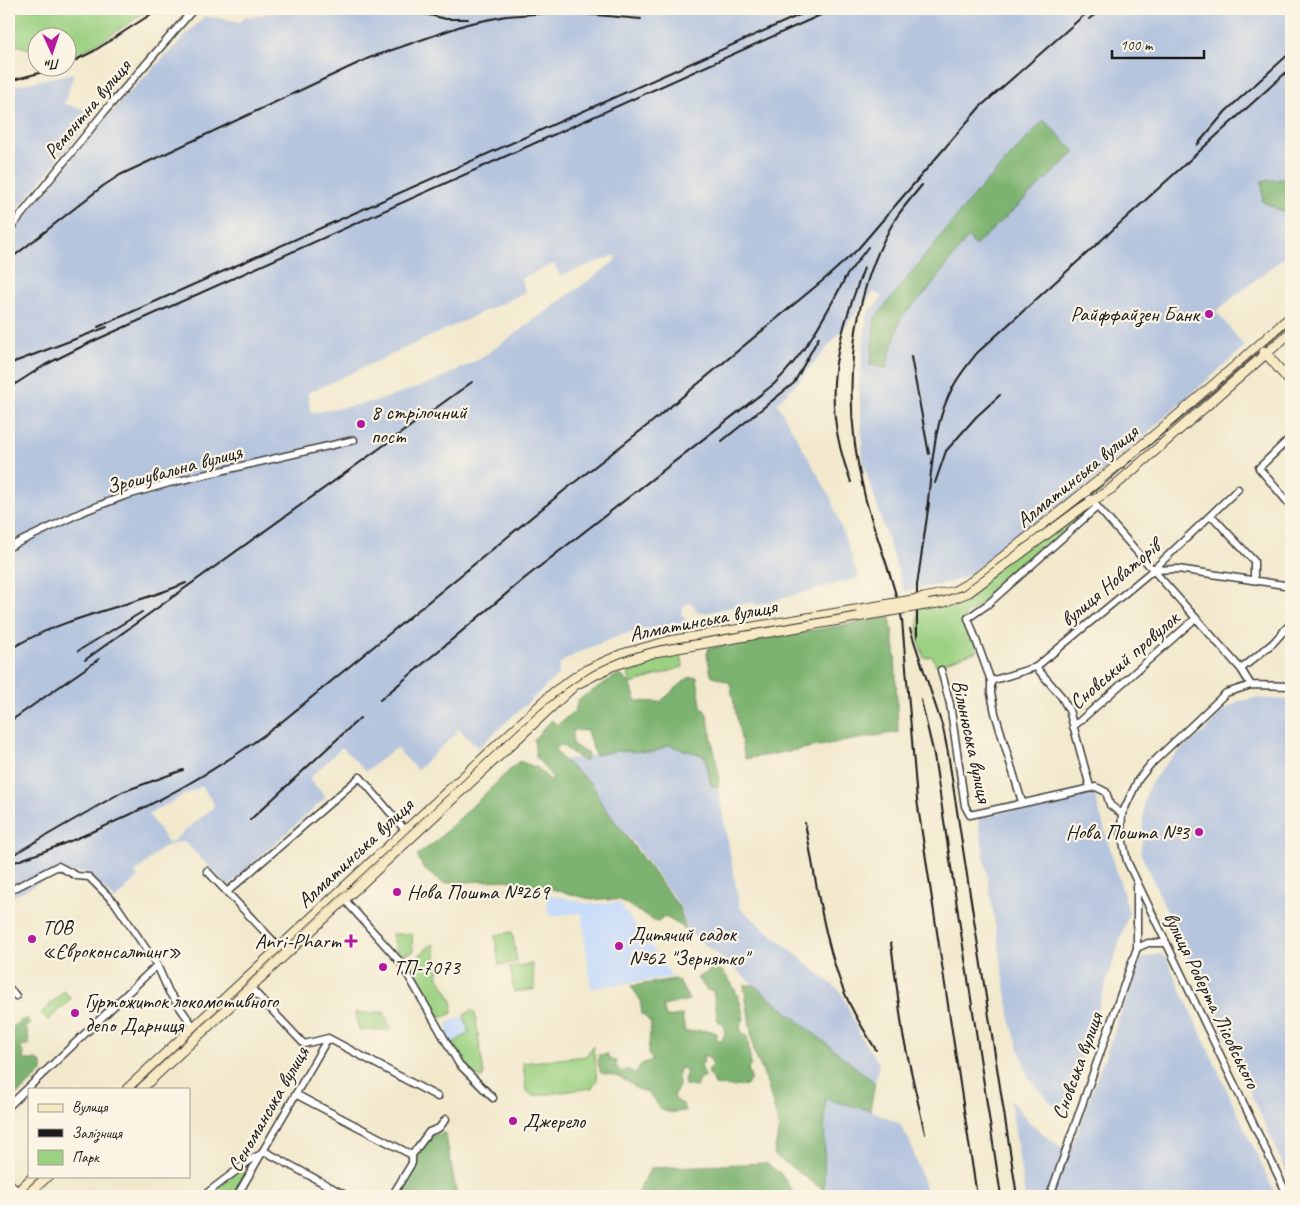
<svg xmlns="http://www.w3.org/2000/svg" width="1300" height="1205" font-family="Caveat,sans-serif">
<rect width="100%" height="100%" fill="#fcf5e5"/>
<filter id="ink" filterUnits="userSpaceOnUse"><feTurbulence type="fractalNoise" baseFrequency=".02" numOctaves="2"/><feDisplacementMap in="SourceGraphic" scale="10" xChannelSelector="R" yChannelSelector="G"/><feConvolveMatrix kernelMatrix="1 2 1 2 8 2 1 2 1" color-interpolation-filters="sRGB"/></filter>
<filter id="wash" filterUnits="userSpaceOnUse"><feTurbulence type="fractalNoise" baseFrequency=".0096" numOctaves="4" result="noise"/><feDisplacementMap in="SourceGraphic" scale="20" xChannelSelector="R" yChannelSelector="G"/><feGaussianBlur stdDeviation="1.12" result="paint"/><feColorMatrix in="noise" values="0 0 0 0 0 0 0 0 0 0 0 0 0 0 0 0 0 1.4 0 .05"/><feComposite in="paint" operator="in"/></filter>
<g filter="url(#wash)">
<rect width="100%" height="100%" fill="#f2e9cd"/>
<path fill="#c9dcf9" d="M548,894L589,904L619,903L673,977L591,988L582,913L549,916L546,896Z
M464,1015L469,1033L451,1044L447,1035L448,1023Z"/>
<path fill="#b6c5de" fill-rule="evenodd" d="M272,9H1291V252L1216,311L1245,347L1082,490L966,577L945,584L904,591L863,462L859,386L867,314L883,297L874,292L800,380L777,403L831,498L859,578L757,605L753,602L706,613H698L691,602L684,606L681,613L686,621L624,634L581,651L560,663L558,675L478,748L458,728L456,734L417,770L396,748L366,771L342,747L309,779L326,797L228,886L184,841L163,847L135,873L138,877L115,900L86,872L57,873L9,899V236L82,145L125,97L205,16L241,22L245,16L253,17L270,12ZM616,255L614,262L480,359L435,381L378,401L311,413L308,393L526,292L521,279L554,264L560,276ZM202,786L214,804L213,808L169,844L148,814Z
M74,73L64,104L94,112L92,118L9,220V87Z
M1256,698L1291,700V1181L1140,852L1142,842L1144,802L1149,786L1163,767L1181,749L1207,730L1220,713L1239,701Z
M708,735L740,908L841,992L861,1038L879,1063L875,1083L688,931L680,906L636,846L563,760Z
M1093,790L1129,913L1063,1116L1028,1077L1011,1023L978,818Z
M1160,954L1166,958L1276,1196H1025L1010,1099L1031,1124L1069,1154L1140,961L1149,956Z
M825,1098L870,1110L900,1124L910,1142L928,1196H824Z"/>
<path fill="#9cd182" stroke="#5c764f" d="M9,9H150L105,39L68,59V38H38L37,51L9,43Z
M1086,510H1089L982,604L965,615L964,621L978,651L936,665L932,656L924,658L919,642L918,609Z
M681,654L683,667L631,684L627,668L658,657Z
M512,932L517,962L499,965L495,935Z
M392,934H412L413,952L398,955Z
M433,943L439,971L437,974L449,995L453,1004L452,1013L444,1017L437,1014L409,964Z
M532,964L535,989L514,992L510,967Z
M64,991L71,999L48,1020L41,1013Z
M472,1010L475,1013L484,1075L482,1078C469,1076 458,1054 451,1044L469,1033L464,1015Z
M384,1012L391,1030H359L355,1013Z
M593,1046L597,1080L592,1088L534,1096L526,1091L523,1063L586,1056Z
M241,1169L246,1174L234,1196H217L211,1193Z"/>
<path fill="#7db370" stroke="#4c6846" d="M1044,120L1075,152L975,246L968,237L929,289L900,319L886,368L870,365L875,318L969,201Z
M1284,179L1291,186V215L1263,202L1262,181Z
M890,617L895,650L898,732L745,759L730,683L711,675L707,654L709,648Z
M619,674L631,684L636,701L660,702L688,678L697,677L701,706L707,714L719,775L718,787L711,785L705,756L668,745L654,752L617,751L595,755L587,731L573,730L572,744L588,754L585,762L560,744L555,750L563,760L592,784L602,804L679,907L686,929L664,916L657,922L620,900L590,899L537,885L505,880L443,883L424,869L417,855L434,843L519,761L538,768L550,780L553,778L536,757L534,739L552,720L557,725L575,711L578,700Z
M714,964C731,976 741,999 744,1019L740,1025L741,1031L747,1036L751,1065L748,1068L751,1079L747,1085L732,1087L715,1085L708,1071L713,1065L709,1057L702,1055L704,1061L700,1067L706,1077L699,1080L696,1087L685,1085L684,1080L687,1072L684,1068L678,1070L679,1086L674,1094L675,1100L683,1104L685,1111C654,1116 664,1105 646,1092C643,1090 639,1091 636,1088C624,1078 616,1075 601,1073L597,1061L599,1055L608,1054V1059L616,1061L617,1069L623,1072L627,1069L635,1073L642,1064L653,1060L648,1054L651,1023L642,1014L640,999L631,986L675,979L680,983L689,1000L663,1006L666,1017L682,1015L685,1032L708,1030L716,1033L717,1040L722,1041L725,1033L723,1024L718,1021L713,991L707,990L697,978L709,971Z
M744,985H754L875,1083L870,1110L825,1099L824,1190L774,1155L779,1126L766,1079L754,1052Z
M26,1018L31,1023L26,1027L30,1044L20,1047L24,1054L23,1060H36L42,1063V1072L17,1095L9,1100V1029Z
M445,1133L457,1196H397L413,1170L415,1159L431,1136Z
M766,1163L781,1174L796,1196H635L651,1168Z"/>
</g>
<g filter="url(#ink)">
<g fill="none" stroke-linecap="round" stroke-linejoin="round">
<defs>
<path id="street" d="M9,230L105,111L192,11L187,9
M1291,437L1259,468L1291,506
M1085,493L1241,669L1251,685
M1211,515L1254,561V580
M9,547L82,512L124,496L169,483L354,440
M1153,570L1178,569L1291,586
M1036,667L1061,696L1069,710L1090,787
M1241,669L1273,643L1291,623
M941,670L950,704L965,806L970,815L1096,787L1106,792L1110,805L1122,814
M991,681L1036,667L1153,570L1238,489
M1073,727L1196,618
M1022,802L995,713L991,693V681L968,618L988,604L1097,507
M207,871L279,947
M9,891L58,866L77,876L89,877L115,903L157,965L9,1106
M227,892L360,777L405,830
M344,899L401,963L459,1064L493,1098
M1137,948L1148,943H1166
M157,965L169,992L193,1026
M250,987L304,1044L328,1038L438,1097
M9,988L16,996
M297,1095L412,1155
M412,1155L429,1132L439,1128L446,1119
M9,1182L22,1196
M203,1196L253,1158L266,1152L347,1196
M237,1196L328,1038
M392,1196L412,1163V1155
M1050,1196L1137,948V886
M1288,1196L1127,861L1121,832L1122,814L1138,780L1150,765L1226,693L1251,685L1291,686"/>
<path id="secondary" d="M1264,351L1291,383
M924,598L955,591L971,582C1081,496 1188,410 1291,316
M925,605L944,602L969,592L1080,509L1111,489L1291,332
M127,1089L534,711L554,692L584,671L622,654L669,641L861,609
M141,1089L575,685L612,666L655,652L862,616
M13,1196L34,1176
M26,1196L48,1176"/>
</defs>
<use href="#street" stroke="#3c3b37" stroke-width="9"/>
<use href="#secondary" stroke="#3c3b37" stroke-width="11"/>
<use href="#street" stroke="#fff" stroke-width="6"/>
<use href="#secondary" stroke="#f7e9c3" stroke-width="9"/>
<path stroke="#1c1c1c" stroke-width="1" d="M133,1089L518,729C567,686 593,662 659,646L943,597L963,590L1106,483L1291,322
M18,1196L40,1176"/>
<path stroke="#1c1c1c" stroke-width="2" d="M404,9L446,19H468
M1089,19L1102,9
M68,64L94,51L159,9
M9,81L58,68
M1197,145L1226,111L1291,52
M922,185C913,196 904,206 896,218C846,300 842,406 865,497C876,539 894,578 902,620L917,800L977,1196
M9,260L103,186L120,175L369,58L467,24L506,16L563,12L641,19
M844,279L868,247
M98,327L813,9
M911,357L929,454
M9,364L107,327
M9,388L45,365L89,343L834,9
M722,441L794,383L819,337
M851,482C820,401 834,347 864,268
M935,483L946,451L976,417L1000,395
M927,509C932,468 933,422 954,385C960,374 969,363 977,353L1291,68
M910,629L943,728L948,753L1017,1196
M917,637V585L929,503
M9,650C63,616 127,608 186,583
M78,651L142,612
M85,660L472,382
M380,700L525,578L774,384C806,353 826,314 847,275
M921,700L934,755L1001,1196
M9,722L99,659
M250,820L360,718
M805,823C815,875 822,928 839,978C847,1003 862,1027 876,1050
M9,857L122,792L183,770
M9,864C105,831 198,786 279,724L566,489L653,421L827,277L857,250L980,107L1091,9
M891,943L903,1035L925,1134"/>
<defs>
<path id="secondary-bridge" d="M861,609L924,598
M862,616L925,605"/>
</defs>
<use href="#secondary-bridge" stroke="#3c3b37" stroke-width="11" stroke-linecap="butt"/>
<use href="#secondary-bridge" stroke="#f7e9c3" stroke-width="9"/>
</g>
</g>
<g fill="#b5179e" stroke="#fcf5e5" stroke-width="2">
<circle cx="1209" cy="314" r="5"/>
<circle cx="361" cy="424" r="5"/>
<circle cx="1199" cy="832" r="5"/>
<circle cx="397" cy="892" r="5"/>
<circle cx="32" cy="939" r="5"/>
<path d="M348.5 933.5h5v5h5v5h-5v5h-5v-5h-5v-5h5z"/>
<circle cx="619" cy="946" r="5"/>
<circle cx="383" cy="967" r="5"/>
<circle cx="75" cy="1013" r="5"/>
<circle cx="513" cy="1121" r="5"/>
</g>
<g text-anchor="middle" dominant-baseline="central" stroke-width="4.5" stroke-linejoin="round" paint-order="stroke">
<g font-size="21" fill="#1c1c1c" stroke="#fcf5e5">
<text transform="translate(87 109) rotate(-50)">Ремонтна вулиця</text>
<text transform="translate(174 469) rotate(-15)">Зрошувальна вулиця</text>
<text transform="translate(1077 476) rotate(-39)">Алматинська вулиця</text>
<text transform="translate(1110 583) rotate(-40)">вулиця Новаторів</text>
<text transform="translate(703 620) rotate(-11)">Алматинська вулиця</text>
<text transform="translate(1124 660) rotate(-41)">Сновський провулок</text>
<text transform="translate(972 741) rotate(78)">Вільнюська вулиця</text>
<text transform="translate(355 853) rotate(-43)">Алматинська вулиця</text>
<text transform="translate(1212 1000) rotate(64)">вулиця Роберта Лісовського</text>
<text transform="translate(1077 1066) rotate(-70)">Сновська вулиця</text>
<text transform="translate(268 1109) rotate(-60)">Сеноманська вулиця</text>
</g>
<g font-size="21" fill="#1c1c1c" stroke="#fcf5e5" text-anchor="start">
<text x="1199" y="314" text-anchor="end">Райффайзен Банк</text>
<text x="371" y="412">8 стрілочний<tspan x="371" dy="24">пост</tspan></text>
<text x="1189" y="832" text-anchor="end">Нова Пошта №3</text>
<text x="407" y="892">Нова Пошта №269</text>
<text x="42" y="927">ТОВ<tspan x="42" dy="24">«Євроконсалтинг»</tspan></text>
<text x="629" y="934">Дитячий садок<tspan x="629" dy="24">№62 "Зернятко"</tspan></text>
<text x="341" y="941" text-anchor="end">Anri-Pharm</text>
<text x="393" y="967">ТП-7073</text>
<text x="85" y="1001">Гуртожиток локомотивного<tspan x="85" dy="24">депо Дарниця</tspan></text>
<text x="523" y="1121">Джерело</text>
</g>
</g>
<rect width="1300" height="1205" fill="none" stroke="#fcf5e5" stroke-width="30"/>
<rect x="28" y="1088" width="162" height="90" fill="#fcf5e5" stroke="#a29e95"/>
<rect x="38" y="1104" width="25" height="8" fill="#f7e9c3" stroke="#a29e95"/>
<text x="72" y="1112" font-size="15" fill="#1c1c1c">Вулиця</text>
<rect x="38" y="1129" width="25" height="8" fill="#1c1c1c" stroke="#a29e95"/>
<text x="72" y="1138" font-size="15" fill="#1c1c1c">Залізниця</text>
<rect x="38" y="1150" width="25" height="15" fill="#9cd182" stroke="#a29e95"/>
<text x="72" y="1162" font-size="15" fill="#1c1c1c">Парк</text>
<g transform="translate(52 52) rotate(177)"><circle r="24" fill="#fcf5e5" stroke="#a29e95"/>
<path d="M0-4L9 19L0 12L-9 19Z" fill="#b5179e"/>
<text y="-8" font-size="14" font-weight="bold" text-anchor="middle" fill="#1c1c1c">Пн</text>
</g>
<path d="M1112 50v8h92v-8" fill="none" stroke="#1c1c1c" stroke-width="2.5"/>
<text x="1120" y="50" font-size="15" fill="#1c1c1c" stroke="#fcf5e5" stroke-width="4" paint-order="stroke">100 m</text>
</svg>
